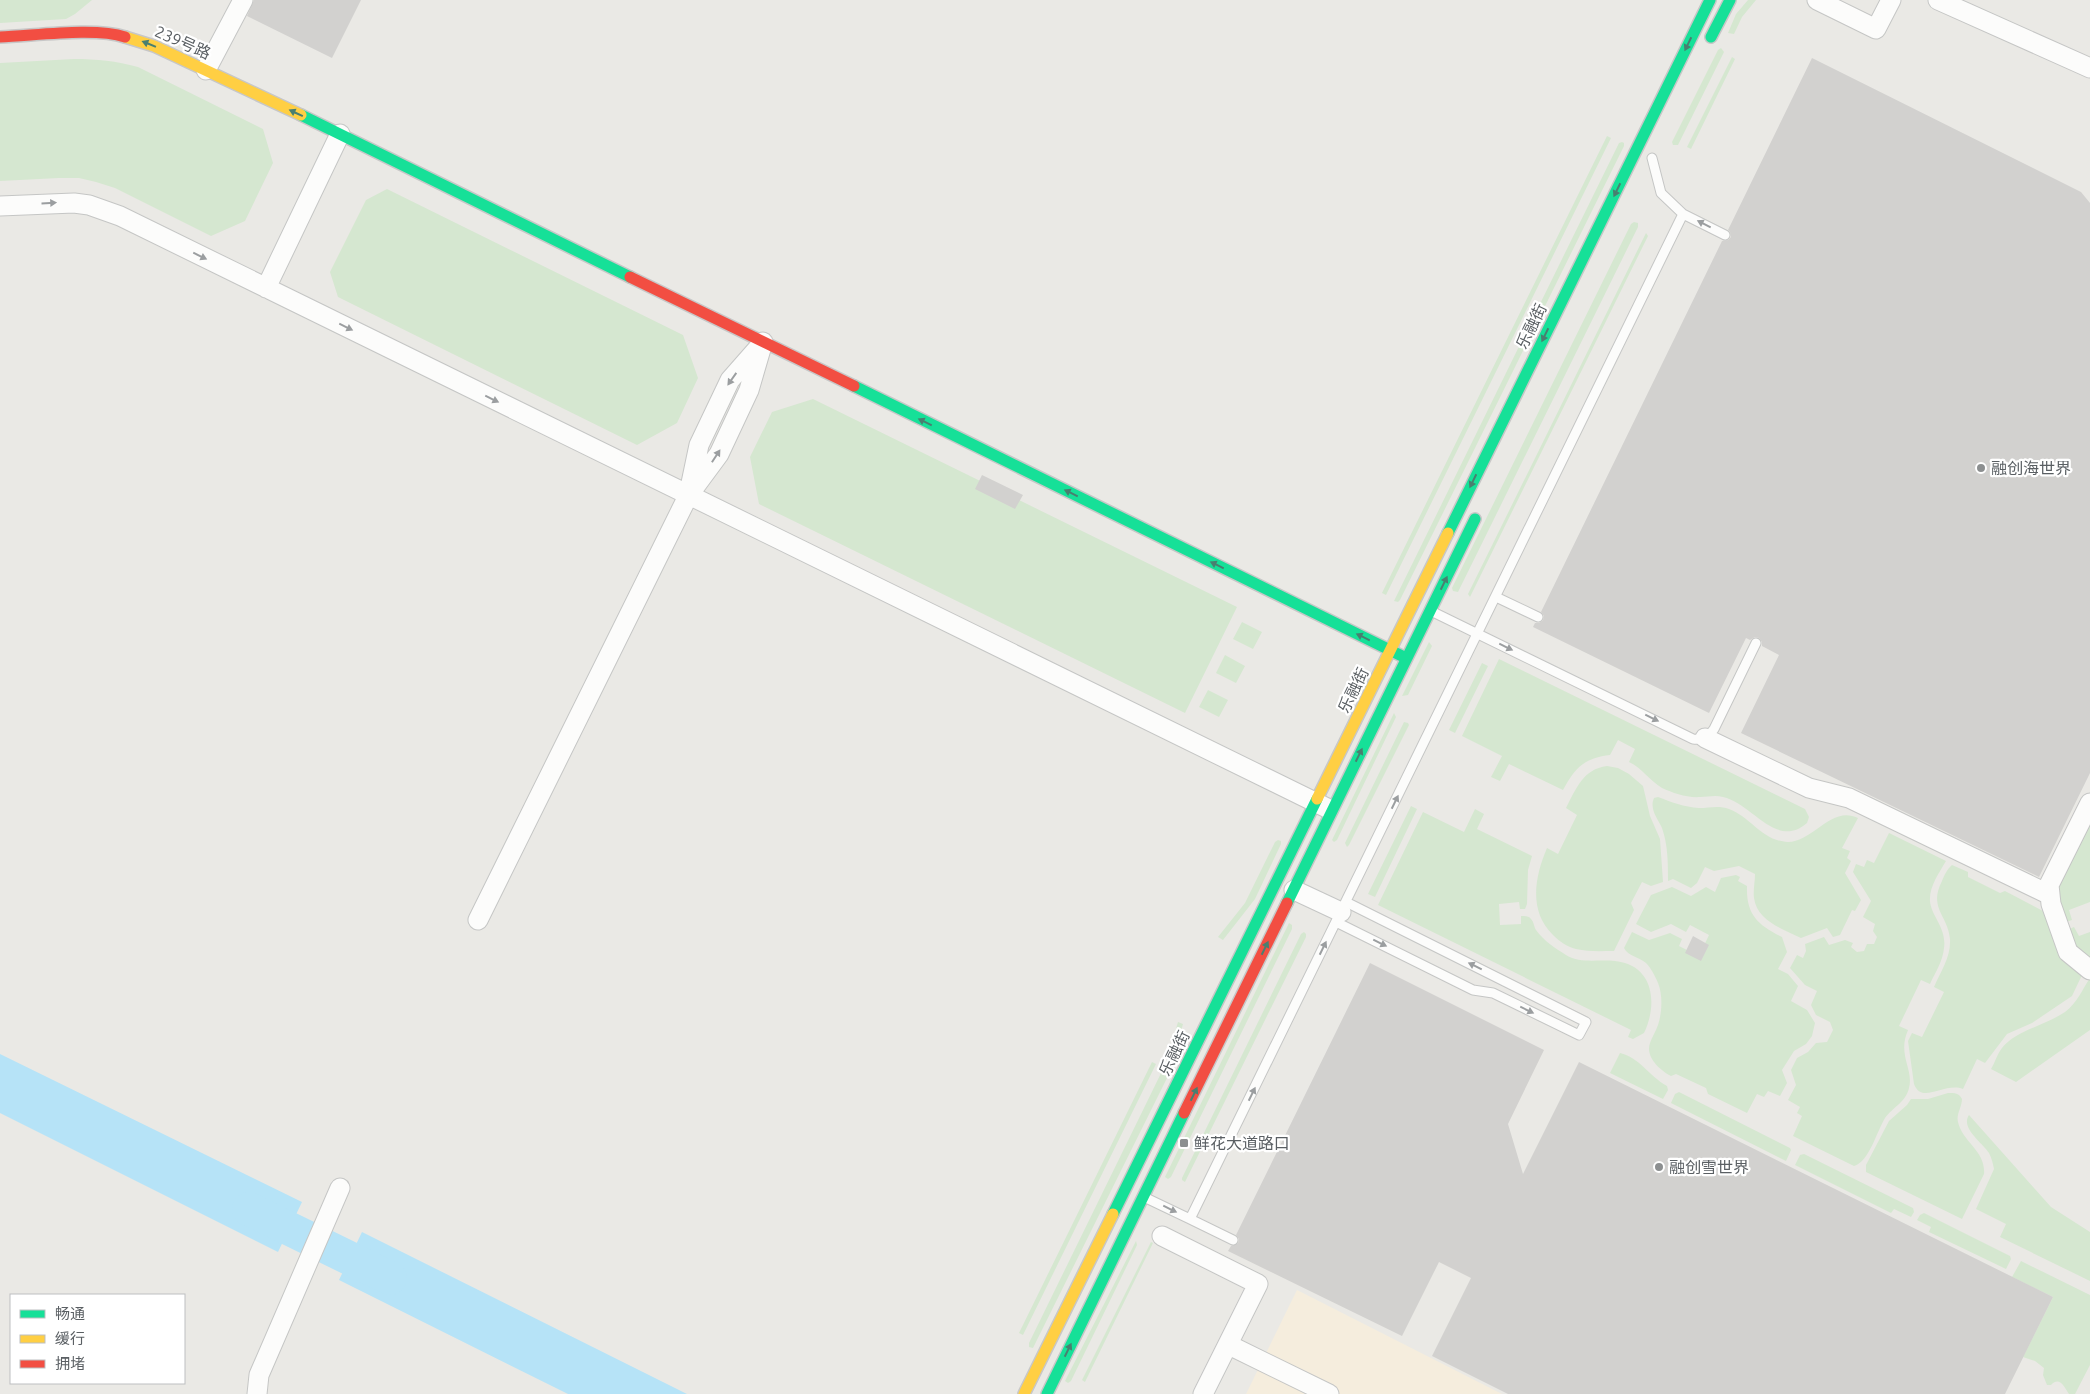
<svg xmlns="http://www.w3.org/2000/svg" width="2090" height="1394" font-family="Ubuntu,'Noto Sans SC',sans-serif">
<rect width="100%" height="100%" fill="#eae9e5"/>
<path fill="#f5eddd" d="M1297,1290L1502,1394H1246Z"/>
<path fill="#d5e7d0" d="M0,0H92L75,14L66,19L0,23Z
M1748,0H1756L1742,17L1734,34L1728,33L1736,14Z
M1721,48L1724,52L1678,145H1673L1672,142L1718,50Z
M1732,57L1735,59L1691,149L1687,147Z
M74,59C97,59 116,61 138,67L263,129L273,163L245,221L211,236L115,188L96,182L79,178H59L0,181V63Z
M1607,136L1611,138L1386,595L1382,593Z
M1622,142L1624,143V146L1400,600L1398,602L1394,601L1619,143Z
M387,189L683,335L698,378L677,423L637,445L338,297L330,272L366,200Z
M1634,222L1638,223V227L1458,592L1453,591L1452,588L1631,224Z
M1646,233L1648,236L1470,597L1468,594Z
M813,399L1237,607L1185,713L759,504L750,457L772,412Z
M1242,622L1262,632L1253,649L1233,639Z
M1429,642L1432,646L1408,695L1402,696Z
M1225,655L1245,666L1236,683L1216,673Z
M1499,659L1805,809L1809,817L1807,823C1776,850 1752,803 1723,797C1715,795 1708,797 1700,797C1687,798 1673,793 1662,788C1650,781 1642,768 1629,762L1635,749L1618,740L1610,755C1584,758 1575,768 1563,790L1509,764L1500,781L1491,777L1502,756L1462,736Z
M1482,663L1488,666L1455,733L1449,730Z
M1208,690L1228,700L1219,717L1199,707Z
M1394,713L1396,717L1337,840L1334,842L1332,840Z
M1404,722L1408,723L1409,725L1349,845L1347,847L1345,843Z
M1607,766L1618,768L1629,774L1643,786L1650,816L1660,839L1663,882L1651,886L1642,882L1631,903L1634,910L1614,951C1601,951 1589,952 1576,949C1567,947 1559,941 1553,935C1528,911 1535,876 1547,848L1558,854L1577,815L1566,808C1576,789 1583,769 1607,766Z
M1658,797C1671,802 1684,807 1699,808C1709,808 1719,805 1729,809C1751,817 1762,841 1788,842C1813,842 1831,805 1858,818L1842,848L1850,851L1847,858L1851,861L1845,873L1861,900L1855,911L1852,910L1840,935L1833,937L1827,928L1801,938C1783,929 1757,921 1754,898C1753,890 1755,882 1755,874L1739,866L1714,871L1705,867L1697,883L1691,888L1673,879L1668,881C1668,863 1668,845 1662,828C1658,819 1649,809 1654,798Z
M1411,806L1417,809L1375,897L1368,894Z
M1475,809L1484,814L1477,829L1532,856L1528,870L1527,904L1525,909H1520L1519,902L1499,904L1500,925L1521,924V916C1525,916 1529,916 1531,919C1534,922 1534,927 1536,930C1544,941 1555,948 1566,955C1581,964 1598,959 1615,961C1654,965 1658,1004 1644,1033L1633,1039L1628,1037L1631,1030L1378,905L1423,812L1464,832Z
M2090,817V902L2069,910L2072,920L2063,923L2060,915L2058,883Z
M1889,833L1946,861C1939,873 1929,887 1930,901C1931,916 1947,928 1944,948C1943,961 1935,973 1930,984L1921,980L1899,1026L1908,1030C1897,1055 1914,1069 1909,1088C1906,1102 1893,1107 1885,1118C1877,1131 1869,1162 1854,1166L1793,1136L1802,1116L1797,1113L1800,1107L1788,1100L1796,1085L1791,1070L1797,1058L1808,1052L1816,1043L1827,1042L1833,1030L1830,1022L1816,1015L1811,1005L1817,991L1805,985L1790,968L1797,955L1803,958L1806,951L1805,944L1824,937L1829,945L1845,940L1853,943L1851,947L1857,952L1864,951L1867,944H1874L1877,937L1873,931L1875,924L1863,917L1871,901L1853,872L1856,864L1864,867L1867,860L1874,863Z
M1278,840L1281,841V844L1255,899L1223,940L1218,937L1245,903L1275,842Z
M1952,865L1968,872V877L2000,893L2005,891L2043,911L2082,975L2072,996L2032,1023L2007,1034L1985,1063L1977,1059L1963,1089C1944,1082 1922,1105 1914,1084L1908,1041L1912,1033L1922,1037L1944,992L1934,987C1941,971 1951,957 1950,939C1948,915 1928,908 1942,881C1944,876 1947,869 1952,865Z
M1736,875L1740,877L1738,881L1747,886C1746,915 1758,925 1782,937L1787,952L1778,969L1788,974L1798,986L1791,1001L1807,1010L1815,1023L1812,1036L1806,1044L1794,1051L1782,1070L1787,1083L1780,1096L1768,1091L1764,1097L1757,1094L1747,1113L1708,1094L1706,1088L1676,1074L1671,1076C1660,1070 1645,1057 1650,1043C1652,1037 1656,1031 1658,1025C1662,1013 1663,995 1658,983C1655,976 1651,968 1646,963C1639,957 1628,956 1624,948L1632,932L1649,940L1670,933L1682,939L1679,946L1699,956L1709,935L1690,925L1686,932L1671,924L1651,932L1636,924L1651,895L1672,887L1691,896L1706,887L1715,892L1721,878Z
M1289,923L1292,925V929L1171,1177L1168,1179L1165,1177Z
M2074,927L2079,936L2090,932V965L2065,931Z
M1304,932L1306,934V937L1185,1182L1182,1180V1178L1301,934Z
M2090,978V1030L2016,1082L1991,1069C1995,1063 1997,1054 2002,1048C2015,1031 2046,1025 2065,1012C2077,1003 2082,990 2090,978Z
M1178,1022L1183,1024L1168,1076L1033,1348L1029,1347V1343L1166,1063Z
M1620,1053C1639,1057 1649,1076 1667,1086L1668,1090L1663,1099L1610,1073Z
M1152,1062L1156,1064L1023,1335L1019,1333Z
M1679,1092L1790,1148L1791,1150L1786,1161L1671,1103L1675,1094Z
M1948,1093C1955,1093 1959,1093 1962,1099C1962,1107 1956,1114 1958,1122C1963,1143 1986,1151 1984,1174L1962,1219L1866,1172V1165L1889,1121L1907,1105L1911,1099H1928Z
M1969,1115L2051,1207L2090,1232V1281L2000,1237L2006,1224L1976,1209L1994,1169C1993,1164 1992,1159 1989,1153C1983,1143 1960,1128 1969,1115Z
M1804,1154L1913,1208L1914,1212L1911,1217L1894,1209L1891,1213L1795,1165L1800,1155Z
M1924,1213L2010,1256L2011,1259L2006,1269L1929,1232L1931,1227L1917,1220L1920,1215Z
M1136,1241L1137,1245L1071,1381L1068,1383L1065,1381Z
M1151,1242L1153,1243L1085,1382L1082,1380Z
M2021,1261L2090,1295V1365L2075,1394H2069C2064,1387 2060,1376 2051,1385H2047L2043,1375L2044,1368L2035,1361L2023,1357L2053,1297L2012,1277Z"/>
<path fill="#b6e3f7" d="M0,1054L302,1202L278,1252L0,1113Z
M362,1232L687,1394H568L339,1280Z"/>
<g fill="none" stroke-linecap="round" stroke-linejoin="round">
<path stroke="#b6e3f7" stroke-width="34" d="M249,1209L390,1278"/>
</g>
<path fill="#d2d1cf" d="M254,0H361L332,58L247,16Z
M1812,58L2081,192L2090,203V773L2039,877L1741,733L1779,655L1762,646V642L1759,638L1755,637L1750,640L1746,638L1709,713L1533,627L1535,623H1539L1543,620L1544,616L1541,612L1722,241L1728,240L1731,237L1730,232L1728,230Z
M982,475L1023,495L1015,509L975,489Z
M1693,936L1709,945L1701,961L1685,953Z
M1370,963L1544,1050L1508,1124L1523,1174L1579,1062L2053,1297L2005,1394H1508L1432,1356L1471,1278L1439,1262L1402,1336L1228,1251L1231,1246L1238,1243L1239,1239L1236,1235Z"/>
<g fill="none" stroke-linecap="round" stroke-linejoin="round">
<defs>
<path id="lane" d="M1683,214L1725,235
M1496,597L1538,617
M1433,612L1693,739C1703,740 1708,737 1714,729L1756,643
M1336,922L1473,990L1493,993L1579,1035L1586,1022L1346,902
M1146,1198L1190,1219L1683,214L1661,193L1652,158
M1190,1219L1233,1240"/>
<path id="street" d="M1817,0L1876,29L1891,0
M1938,0L2090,68
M206,70L243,0
M0,206L74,203L89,205L120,216L1327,808
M266,288L340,134
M690,488L699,445L730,380L759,347
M1705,738L1809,788L1849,798L2050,895
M2090,803L2049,885L2051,904L2068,952L2090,970
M1294,890L1341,912
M478,920L688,496L719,454L749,390L763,342
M1162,1236L1258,1284L1203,1394
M1229,1345L1329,1394
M257,1394L259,1375L340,1188"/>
<path id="fast" d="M1711,37L1730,0
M301,115L630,277
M854,386L1406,658
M1448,533L1710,0
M1287,903L1475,519
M1113,1214L1317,799
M1047,1394L1184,1113"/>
<path id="slow" d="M125,37L154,46L301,115
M1317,799L1448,533
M1024,1394L1113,1214"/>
<path id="jam" d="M0,37C33,36 95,27 125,37
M630,277L854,386
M1184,1113L1287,903"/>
</defs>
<use href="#lane" stroke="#c5c6c5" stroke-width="11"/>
<use href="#street" stroke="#c5c6c5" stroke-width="21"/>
<use href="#fast" stroke="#c7c7c7" stroke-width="14"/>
<use href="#slow" stroke="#c7c7c7" stroke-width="14"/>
<use href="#jam" stroke="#c7c7c7" stroke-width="14"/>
<use href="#lane" stroke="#fcfcfb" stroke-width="9"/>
<use href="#street" stroke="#fcfcfb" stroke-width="19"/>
<use href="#fast" stroke="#16e098" stroke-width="11"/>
<use href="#slow" stroke="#ffcf43" stroke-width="11"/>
<use href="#jam" stroke="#f24e42" stroke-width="11"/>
</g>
<defs><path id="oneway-solid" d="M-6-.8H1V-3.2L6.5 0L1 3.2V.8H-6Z" transform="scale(1.25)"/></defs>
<g fill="#497f70">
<use href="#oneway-solid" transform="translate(149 44) rotate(-158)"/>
<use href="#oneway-solid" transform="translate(1688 44) rotate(116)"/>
<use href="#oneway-solid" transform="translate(296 113) rotate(-155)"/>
<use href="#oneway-solid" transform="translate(1617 190) rotate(116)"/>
<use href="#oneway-solid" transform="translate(1545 335) rotate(116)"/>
<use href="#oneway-solid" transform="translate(925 422) rotate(-154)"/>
<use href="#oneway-solid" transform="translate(1473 481) rotate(116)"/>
<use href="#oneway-solid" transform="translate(1071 493) rotate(-154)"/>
<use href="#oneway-solid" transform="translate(1217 565) rotate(-154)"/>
<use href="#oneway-solid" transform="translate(1444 583) rotate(-64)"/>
<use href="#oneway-solid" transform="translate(1363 637) rotate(-154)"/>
<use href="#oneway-solid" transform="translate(1359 755) rotate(-64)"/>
<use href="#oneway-solid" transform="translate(1265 948) rotate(-64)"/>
<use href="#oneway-solid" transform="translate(1194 1094) rotate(-64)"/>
<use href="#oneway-solid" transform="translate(1068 1350) rotate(-64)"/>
</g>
<g fill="#9b9ea0">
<use href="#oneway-solid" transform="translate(49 203) rotate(-3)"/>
<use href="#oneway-solid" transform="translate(1704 224) rotate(-153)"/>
<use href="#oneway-solid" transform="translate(200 256) rotate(26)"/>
<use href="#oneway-solid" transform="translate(346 327) rotate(26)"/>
<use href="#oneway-solid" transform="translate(732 379) rotate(125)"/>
<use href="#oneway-solid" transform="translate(492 399) rotate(26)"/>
<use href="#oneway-solid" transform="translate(716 456) rotate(-57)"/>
<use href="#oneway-solid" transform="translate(1506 647) rotate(26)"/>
<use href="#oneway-solid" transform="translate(1652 718) rotate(26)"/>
<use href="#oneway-solid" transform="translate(1395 802) rotate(-64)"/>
<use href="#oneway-solid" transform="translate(1380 943) rotate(26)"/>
<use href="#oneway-solid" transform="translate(1323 948) rotate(-64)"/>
<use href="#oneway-solid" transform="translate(1475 966) rotate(-154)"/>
<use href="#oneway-solid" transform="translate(1527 1010) rotate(26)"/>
<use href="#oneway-solid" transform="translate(1252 1094) rotate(-64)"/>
<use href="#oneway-solid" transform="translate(1170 1209) rotate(26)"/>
</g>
<g fill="#8c8f90" stroke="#fff" stroke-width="2">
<circle cx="1981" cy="468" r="5"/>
<rect x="1179" y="1138" width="10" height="10" rx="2.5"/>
<circle cx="1659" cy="1167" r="5"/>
</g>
<g text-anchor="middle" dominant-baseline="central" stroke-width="4.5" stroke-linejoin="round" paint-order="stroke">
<g font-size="16" fill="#5a5f63" stroke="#fff">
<text transform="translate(183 42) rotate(24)">239号路</text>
<text transform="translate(1531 326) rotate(-64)">乐融街</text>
<text transform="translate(1353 690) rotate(-64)">乐融街</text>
<text transform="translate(1174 1053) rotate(-64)">乐融街</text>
</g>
<g font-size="16" fill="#5a5f63" stroke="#fff" text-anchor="start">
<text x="1991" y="468">融创海世界</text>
<text x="1194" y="1143">鲜花大道路口</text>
<text x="1669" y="1167">融创雪世界</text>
</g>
</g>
<rect x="10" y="1294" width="175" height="90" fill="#ffffff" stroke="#bdbfc1"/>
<rect x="20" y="1310" width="25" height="8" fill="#16e098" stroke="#bdbfc1"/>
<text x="55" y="1319" font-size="15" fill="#5a5f63">畅通</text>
<rect x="20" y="1335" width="25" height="8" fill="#ffcf43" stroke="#bdbfc1"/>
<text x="55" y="1344" font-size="15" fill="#5a5f63">缓行</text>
<rect x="20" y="1360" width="25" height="8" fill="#f24e42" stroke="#bdbfc1"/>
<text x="55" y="1369" font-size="15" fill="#5a5f63">拥堵</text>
</svg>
